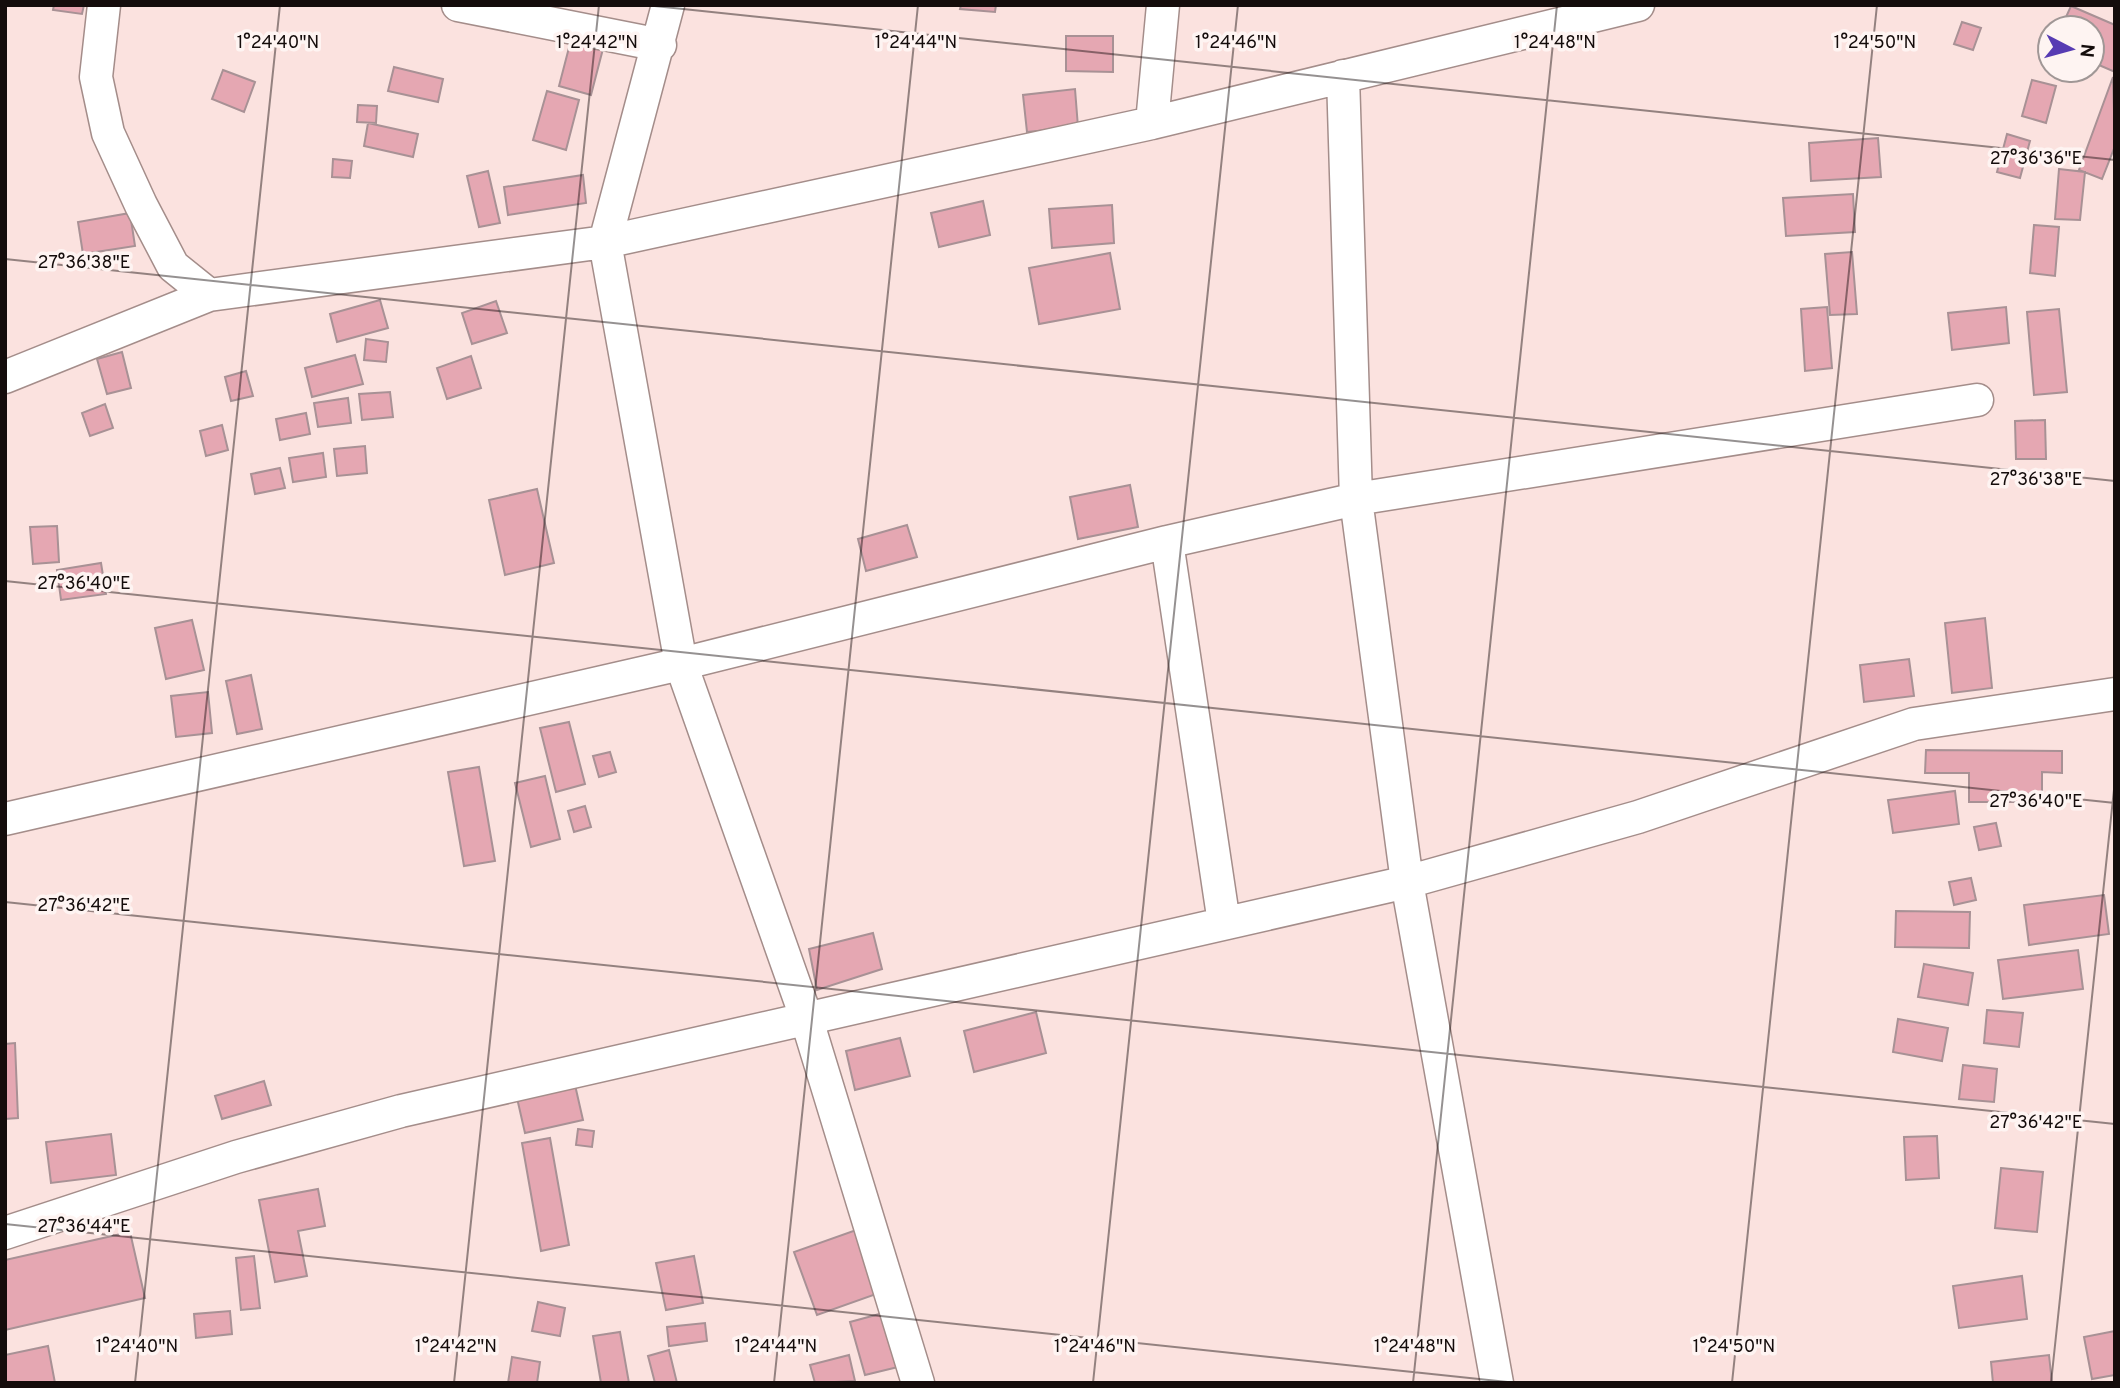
<svg xmlns="http://www.w3.org/2000/svg" width="2120" height="1388" font-family="Overpass,sans-serif">
<rect width="100%" height="100%" fill="#fbe2df"/>
<path fill="#e5a7b2" stroke="#a89195" stroke-width="2" d="M54,5H84L82,14L53,10Z
M961,5H996L995,12L960,9Z
M2071,6L2115,25V72L2092,62V28H2061Z
M1962,22L1981,28L1973,50L1954,44Z
M572,36L604,45L591,95L559,86Z
M1066,36H1113V72L1066,71Z
M394,67L443,79L438,102L388,91Z
M223,70L255,82L244,112L212,99Z
M2113,77L2115,146L2102,179L2079,170Z
M2032,80L2056,86L2046,123L2022,116Z
M1075,89L1078,127L1027,132L1023,95Z
M547,91L579,100L566,150L533,140Z
M358,105L377,106L376,123L357,122Z
M368,123L418,134L413,157L364,146Z
M2007,134L2030,141L2020,178L1997,172Z
M1878,138L1881,177L1811,181L1809,143Z
M333,159L352,161L350,178L332,177Z
M2059,169L2085,172L2080,220L2055,219Z
M488,171L500,223L479,227L467,176Z
M583,175L586,203L508,215L504,187Z
M1853,194L1855,232L1786,236L1783,198Z
M983,201L990,235L939,247L931,213Z
M1112,205L1114,243L1052,248L1049,209Z
M130,213L135,246L83,254L78,222Z
M2034,225L2059,227L2055,276L2030,273Z
M1852,252L1857,314L1830,315L1825,254Z
M1110,253L1120,309L1039,324L1029,268Z
M380,300L388,328L337,342L330,314Z
M496,301L507,333L472,344L462,313Z
M1827,307L1832,368L1805,371L1801,309Z
M2006,307L2009,343L1952,350L1948,313Z
M2059,309L2067,392L2034,395L2027,312Z
M366,339L388,342L386,362L364,360Z
M122,352L131,388L107,394L97,359Z
M355,355L363,384L312,397L305,368Z
M471,356L481,388L447,399L437,368Z
M246,371L253,396L231,401L225,377Z
M390,392L393,417L362,420L359,394Z
M348,398L351,423L318,427L314,403Z
M105,404L113,428L90,436L82,413Z
M306,413L310,434L280,440L276,419Z
M2045,420L2046,459H2016L2015,421Z
M222,425L228,450L206,456L200,431Z
M365,446L367,473L337,476L334,449Z
M323,453L326,477L293,482L289,458Z
M280,468L285,488L255,494L251,474Z
M1130,485L1138,527L1078,539L1070,497Z
M537,489L554,563L505,575L489,500Z
M907,525L917,557L866,571L858,539Z
M57,526L59,562L33,564L30,527Z
M101,563L106,594L61,600L57,570Z
M1985,618L1992,688L1952,693L1945,623Z
M192,620L204,670L166,679L155,628Z
M1909,659L1914,696L1864,702L1860,665Z
M251,675L262,729L237,734L226,681Z
M208,692L212,733L176,737L171,696Z
M569,722L585,784L556,792L540,728Z
M1926,750L2062,751V773L2042,772V802H1969V773H1925Z
M610,752L616,772L599,777L593,756Z
M479,767L495,861L464,866L448,772Z
M545,776L560,839L531,847L515,783Z
M1955,791L1959,824L1893,833L1888,800Z
M585,806L591,827L574,832L568,811Z
M1996,823L2001,846L1979,850L1974,827Z
M1971,878L1976,900L1954,905L1949,882Z
M2104,895L2109,934L2029,945L2024,905Z
M1896,911L1970,912L1969,948L1895,947Z
M873,933L882,969L817,990L809,949Z
M2078,950L2083,989L2003,999L1998,960Z
M1924,964L1973,973L1968,1005L1918,997Z
M1987,1010L2023,1013L2019,1047L1984,1043Z
M1036,1012L1046,1053L974,1072L964,1031Z
M1898,1019L1948,1028L1942,1061L1893,1052Z
M900,1038L910,1076L855,1090L846,1051Z
M15,1043L18,1118L5,1119V1044Z
M1963,1065L1997,1069L1994,1102L1959,1099Z
M264,1081L271,1105L222,1119L215,1096Z
M575,1085L583,1120L525,1133L517,1098Z
M578,1129L594,1131L592,1147L576,1145Z
M111,1134L116,1175L51,1183L46,1142Z
M1937,1136L1939,1178L1906,1180L1904,1137Z
M550,1138L569,1245L541,1251L522,1143Z
M2001,1168L2043,1172L2037,1232L1995,1228Z
M318,1189L325,1226L298,1231L307,1276L275,1282L259,1200Z
M859,1229L882,1292L817,1315L794,1252Z
M130,1232L145,1298L5,1330V1260Z
M254,1256L260,1308L241,1310L236,1258Z
M694,1256L703,1303L666,1310L656,1263Z
M2022,1276L2027,1319L1959,1328L1953,1286Z
M538,1302L565,1308L560,1336L532,1331Z
M230,1311L232,1334L196,1338L194,1314Z
M883,1313L898,1367L865,1375L850,1322Z
M705,1323L707,1341L669,1346L667,1327Z
M2115,1331V1375L2092,1379L2084,1337Z
M620,1332L629,1383H601L593,1336Z
M48,1346L55,1383H5V1355Z
M669,1350L677,1383H655L648,1356Z
M849,1355L855,1381L815,1383L810,1365Z
M2049,1355L2052,1383H1993L1991,1362Z
M512,1357L540,1362L537,1383H508Z"/>
<g fill="none" stroke-linecap="round" stroke-linejoin="round">
<defs>
<path id="minor" d="M104,5L96,77L108,133L141,205L173,266L209,295
M458,5L660,45
M668,5L605,242L681,664L806,1017L918,1383
M1343,76L1356,499L1407,882L1497,1383
M1152,123L1163,5
M5,377L209,295L605,242L1152,123L1638,5
M1167,542L1224,923
M5,819L681,664L1167,542L1356,499L1977,400
M5,1233L236,1157L401,1111L1407,882L1638,817L1914,724L2115,694"/>
</defs>
<use href="#minor" stroke="#a48d8a" stroke-width="35"/>
<use href="#minor" stroke="#fff" stroke-width="32"/>
</g>
<path fill="none" stroke="#140c0b" stroke-width="2" stroke-opacity="0.45" d="M645,5L2115,160M5,259L2115,481M5,581L2115,803M5,902L2115,1124M5,1224L1517,1383M135,1383L280,5M454,1383L599,5M774,1383L918,5M1093,1383L1238,5M1413,1383L1557,5M1732,1383L1877,5M2051,1383L2115,780"/>
<g font-size="18" text-anchor="middle" fill="#140c0b" stroke="#fef4f2" stroke-width="7" stroke-linejoin="round" paint-order="stroke">
<text x="278" y="48">1°24'40"N</text>
<text x="597" y="48">1°24'42"N</text>
<text x="916" y="48">1°24'44"N</text>
<text x="1236" y="48">1°24'46"N</text>
<text x="1555" y="48">1°24'48"N</text>
<text x="1875" y="48">1°24'50"N</text>
<text x="2036" y="164">27°36'36"E</text>
<text x="84" y="268">27°36'38"E</text>
<text x="2036" y="485">27°36'38"E</text>
<text x="84" y="589">27°36'40"E</text>
<text x="2036" y="807">27°36'40"E</text>
<text x="84" y="911">27°36'42"E</text>
<text x="2036" y="1128">27°36'42"E</text>
<text x="84" y="1232">27°36'44"E</text>
<text x="137" y="1352">1°24'40"N</text>
<text x="456" y="1352">1°24'42"N</text>
<text x="776" y="1352">1°24'44"N</text>
<text x="1095" y="1352">1°24'46"N</text>
<text x="1415" y="1352">1°24'48"N</text>
<text x="1734" y="1352">1°24'50"N</text>
</g>
<rect width="2120" height="1388" fill="none" stroke="#140c0b" stroke-width="14"/>
<g transform="translate(2071 49) rotate(96)"><circle r="33" fill="#fef4f2" stroke="#a09796" stroke-width="2"/>
<path d="M0-5L12 26L0 18L-12 26Z" fill="#573bb3"/>
<text y="-10" font-size="19" font-weight="bold" text-anchor="middle" fill="#140c0b">N</text>
</g>
</svg>
